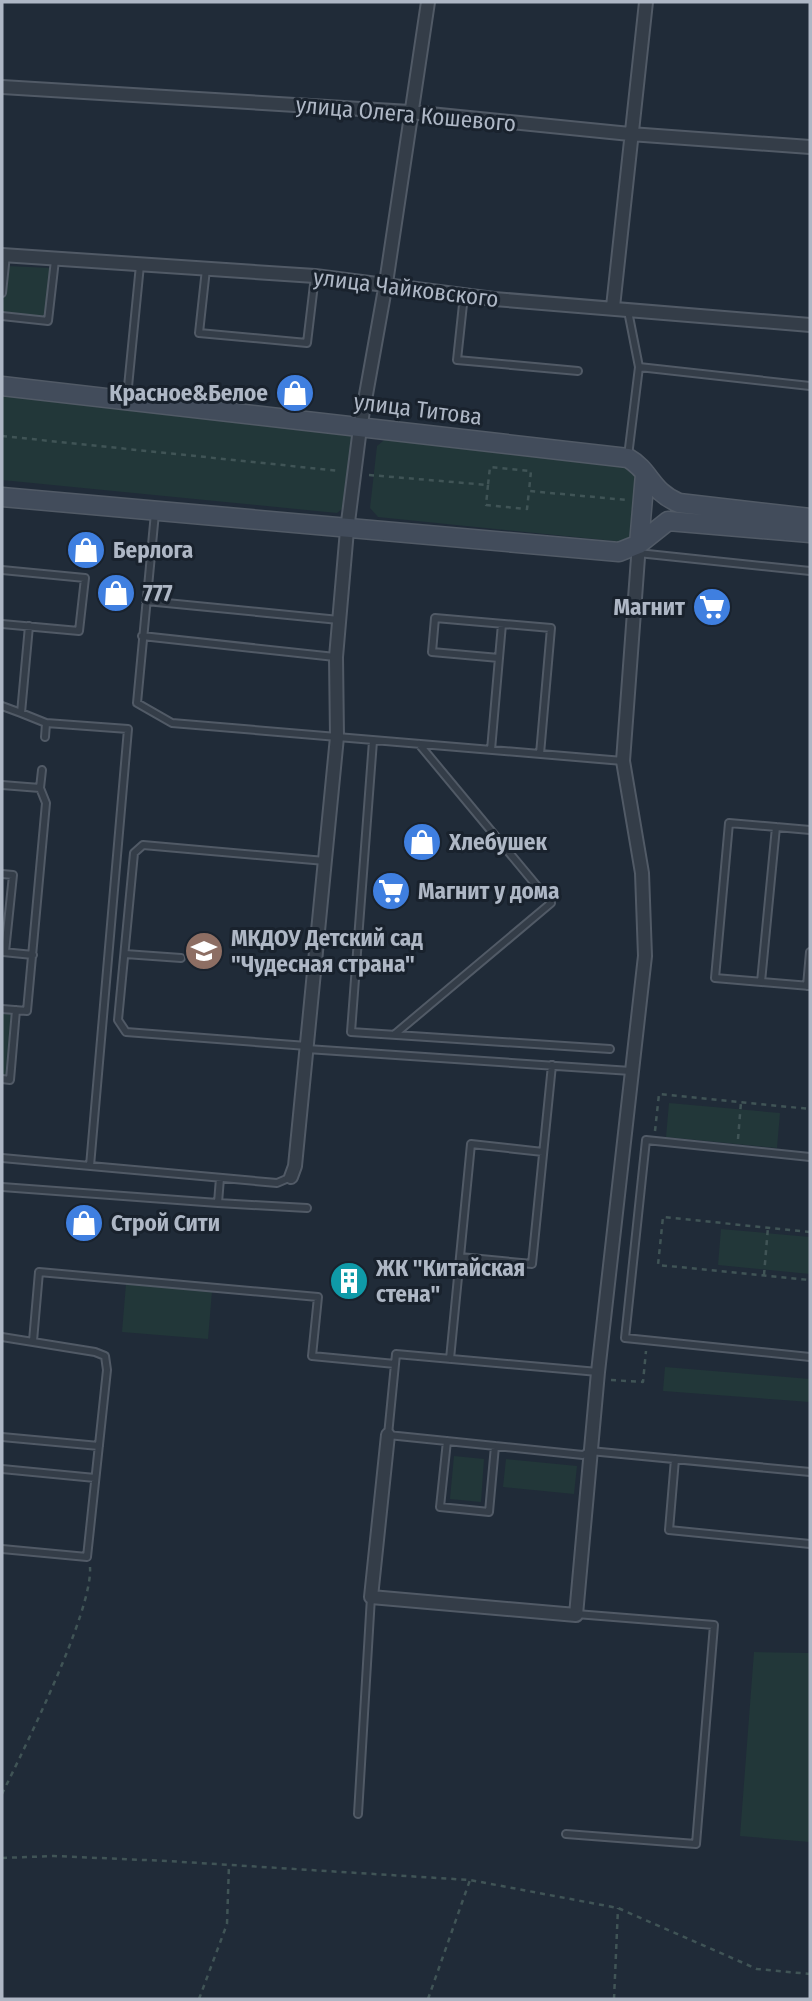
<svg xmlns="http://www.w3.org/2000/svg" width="812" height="2001" font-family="'Fira Sans Condensed',sans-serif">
<rect width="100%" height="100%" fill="#202b38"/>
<path fill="#223739" d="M7,266L51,268L45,317L2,313Z
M2,392L352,435L346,506L337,513L2,480Z
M389,436L622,465L639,476V534L624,542L378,517L370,508L377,446Z
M2,1013H12L7,1077L2,1076Z
M669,1103L780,1113L777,1148L666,1137Z
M721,1229L810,1237V1274L718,1265Z
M126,1284L212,1291L208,1339L122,1332Z
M665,1367L810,1379V1402L663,1391Z
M454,1456L484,1459L481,1502L450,1499Z
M506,1459L577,1466L574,1494L503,1487Z
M754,1652L810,1653V1842L740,1836Z"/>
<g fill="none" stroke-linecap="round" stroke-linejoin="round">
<defs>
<path id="lane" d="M206,269L199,333L307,343L315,276
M2,293L6,255
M464,295L457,360L578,371
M628,311L639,367L628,456
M2,316L48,321L55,260
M639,367L810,386
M127,397L140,265
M155,513L137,703L172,723L623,761
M638,553L810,571
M2,570L85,578L79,631L2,624
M146,601L339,620
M142,636L335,657
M499,658L502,624
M2,706L21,713L29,626
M21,713L46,723L45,737
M46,723L128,729L90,1166
M373,741L351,1032L610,1049
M491,750L499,658L432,652L435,618L551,628L540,754
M2,785L40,788
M810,830L729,823L715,978L810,986
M2,874L13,875L5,952
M3,952L33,955
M125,954L181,958
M761,982L776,827
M807,986L810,952
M2,1009L27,1011L46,803L40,788L42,770
M395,1034L551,903L419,744
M307,1046L126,1032L118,1020L134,853L143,845L325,861
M307,1049L631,1071
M2,1079L10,1080L16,1010
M810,1157L646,1140L625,1338L810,1357
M2,1158L277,1183L291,1177
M2,1187L218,1203L220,1178
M218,1203L307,1208
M460,1257L532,1264L552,1065
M2,1337L95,1352L105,1356L107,1370L87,1557L2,1549
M33,1341L39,1272L318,1297L312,1356L395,1364
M450,1359L471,1144L543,1152
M598,1372L396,1354L388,1435L583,1455L590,1451L810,1472
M2,1437L99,1446
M447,1441L440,1507L489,1512L495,1446
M675,1459L669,1530L810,1544
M2,1469L95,1478
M358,1814L371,1597
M566,1834L696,1844L714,1625L576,1614"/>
<path id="street" d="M2,87L410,112L630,134L810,147
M2,255L315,276L494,299L810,325
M613,307L646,2
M291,1177L295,1166L337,737L336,657L347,530L360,428L386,283L428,2
M388,1435L371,1597L576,1615L598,1372L645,956L642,873L623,761L639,544"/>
<path id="secondary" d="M2,386L628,458C651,471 650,491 679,503L810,518
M2,497L619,552L639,544L668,521L810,533
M639,544L645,474"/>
</defs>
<use href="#lane" stroke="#515a66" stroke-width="10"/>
<use href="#street" stroke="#515a66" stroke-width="16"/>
<use href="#secondary" stroke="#515a66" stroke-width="21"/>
<path stroke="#405456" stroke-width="2.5" stroke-dasharray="5 5" stroke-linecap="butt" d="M2,436L340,471
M369,475L488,485L490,467L531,471L529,491L627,500
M488,485L486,505L527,509L529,491
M655,1131L659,1094L810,1109
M738,1139L741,1102
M810,1232L663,1217L658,1265L810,1280
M764,1275L768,1227
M611,1380L643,1382L646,1351
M2,1794C24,1749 93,1611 90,1567
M2,1858L54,1856L167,1861L470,1880L618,1908L757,1969L810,1974
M199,1999L227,1924L229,1865
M428,1999L470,1880
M614,1999L618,1908"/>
<use href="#lane" stroke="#343d48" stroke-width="6"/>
<use href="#street" stroke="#343d48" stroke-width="12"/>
<use href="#secondary" stroke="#424c5b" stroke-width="18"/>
</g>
<defs>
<symbol id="shop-disc" viewBox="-11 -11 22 22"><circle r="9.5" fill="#3f7fe0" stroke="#19222d"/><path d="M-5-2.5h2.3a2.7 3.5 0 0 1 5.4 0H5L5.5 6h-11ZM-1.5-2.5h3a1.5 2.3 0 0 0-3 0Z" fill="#fff"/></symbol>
<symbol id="supermarket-disc" viewBox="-11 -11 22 22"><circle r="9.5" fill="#3f7fe0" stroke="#19222d"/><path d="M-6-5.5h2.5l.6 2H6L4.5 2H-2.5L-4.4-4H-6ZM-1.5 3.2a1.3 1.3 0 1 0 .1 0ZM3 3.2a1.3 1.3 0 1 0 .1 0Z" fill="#fff"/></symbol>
<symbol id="school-disc" viewBox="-11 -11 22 22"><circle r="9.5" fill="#8d6e63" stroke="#19222d"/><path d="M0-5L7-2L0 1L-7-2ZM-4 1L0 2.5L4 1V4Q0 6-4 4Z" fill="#fff"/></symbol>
<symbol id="building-disc" viewBox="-11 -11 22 22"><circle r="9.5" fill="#0f9aa8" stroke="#19222d"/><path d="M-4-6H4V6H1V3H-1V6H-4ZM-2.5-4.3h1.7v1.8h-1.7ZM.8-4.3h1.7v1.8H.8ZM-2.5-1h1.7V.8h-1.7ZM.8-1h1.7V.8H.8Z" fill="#fff"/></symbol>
</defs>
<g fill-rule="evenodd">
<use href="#shop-disc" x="273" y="371" width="44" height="44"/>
<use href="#shop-disc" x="64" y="528" width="44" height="44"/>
<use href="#shop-disc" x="94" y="571" width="44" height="44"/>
<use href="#supermarket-disc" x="690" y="585" width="44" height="44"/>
<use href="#shop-disc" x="400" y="820" width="44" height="44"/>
<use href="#supermarket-disc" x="369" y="869" width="44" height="44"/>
<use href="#school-disc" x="182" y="929" width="44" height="44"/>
<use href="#shop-disc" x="62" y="1201" width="44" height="44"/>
<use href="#building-disc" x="327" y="1259" width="44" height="44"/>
</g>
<g text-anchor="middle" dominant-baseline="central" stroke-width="6" stroke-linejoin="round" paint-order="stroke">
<g font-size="23" fill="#aeb7c5" stroke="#19222d">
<text transform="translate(406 114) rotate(5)">улица Олега Кошевого</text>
<text transform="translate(406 288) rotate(7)">улица Чайковского</text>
<text transform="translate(418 409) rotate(7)">улица Титова</text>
</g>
<g font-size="23" font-weight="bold" fill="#aeb7c5" stroke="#19222d" text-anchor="start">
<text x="268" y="393" text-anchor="end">Красное&amp;Белое</text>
<text x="113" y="550">Берлога</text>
<text x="143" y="593">777</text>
<text x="685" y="607" text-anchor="end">Магнит</text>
<text x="449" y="842">Хлебушек</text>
<text x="418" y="891">Магнит у дома</text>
<text x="231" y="938">МКДОУ Детский сад<tspan x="231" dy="26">"Чудесная страна"</tspan></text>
<text x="111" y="1223">Строй Сити</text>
<text x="376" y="1268">ЖК "Китайская<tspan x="376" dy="26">стена"</tspan></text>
</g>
</g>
<rect width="812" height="2001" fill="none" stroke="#aeb7c5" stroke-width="7"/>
</svg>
